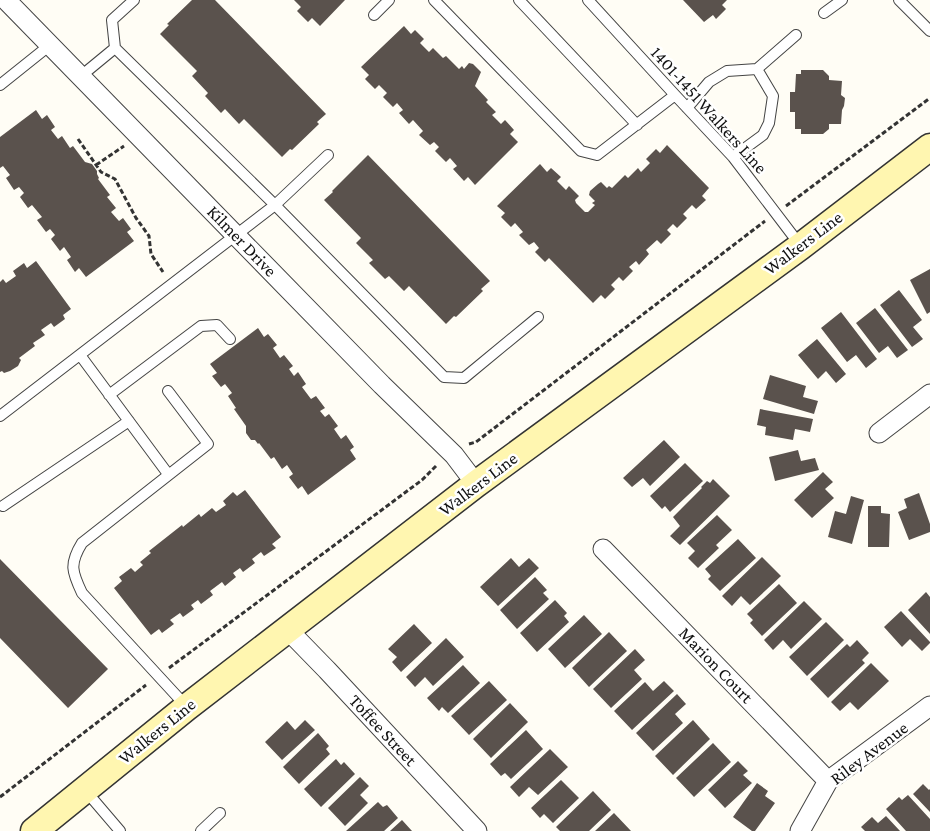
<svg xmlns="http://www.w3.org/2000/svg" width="930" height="831" font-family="'Crimson Pro',serif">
<rect width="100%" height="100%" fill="#fffdf5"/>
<path fill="#5a524d" d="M192,0H215L326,114L317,122L319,124L292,150L290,149L282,157L244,119L239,124L225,109L221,113L205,96L208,93L192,76L197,71L160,34L169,25L167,24Z
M294,0H345L320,26L312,18L308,22L297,11L301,7Z
M683,0H727L722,5L726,9L716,19L713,15L704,22Z
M404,26L411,34L415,30L424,39L420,43L429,52L433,48L443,58L446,56L459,69L462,66L464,69L469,63L473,64L481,72L475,86L488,100L486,102L496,112L492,115L501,124L505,120L514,130L510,134L518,142L475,185L468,177L464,181L453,169L457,166L450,158L446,162L435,151L439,147L434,142L430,145L419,135L423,131L413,120L409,124L399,113L403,110L397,103L393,107L383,97L387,93L379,85L375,89L365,79L369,75L361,67Z
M801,70H823L829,76V80L842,81L841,95L845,98L844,106L842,110L841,124H829V129L823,134H801V129H795V112H790V92H795L796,74H801Z
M36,110L42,119L47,115L55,127L51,130L58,139L62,136L70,148L73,146L85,162L92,164L97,171V174L99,178L98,179L110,195L107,197L116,208L111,212L119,221L123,218L131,229L127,232L134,241L86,277L79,268L75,272L67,260L71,257L64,247L60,251L51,239L55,235L50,229L46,232L37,220L42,217L32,205L28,208L20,197L24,193L19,187L14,190L6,178L10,175L3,166L0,168V137Z
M667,145L709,188L702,196L706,200L696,209L692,205L683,214L687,218L677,228L673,224L667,230L671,234L661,244L657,240L646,250L649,254L639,265L636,261L629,267L633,271L623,281L619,277L611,285L615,289L605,299L601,295L593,303L549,258L545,262L535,252L539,248L534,242L529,245L519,235L523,232L515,223L511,227L501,217L505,213L497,206L540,164L547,172L551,168L561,177L557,181L566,190L569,186L579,196L575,200L576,203L585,212H588L595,205L592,203L595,201L589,195L590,191L598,184L601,182L607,188L609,186L612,188L625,175L628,178L638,168L641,172L650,163L646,159L656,149L660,153Z
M368,155L490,281L481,289L483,291L456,317L454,316L446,324L409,286L404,291L389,276L385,279L369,263L373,260L356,243L361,238L324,200L333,192L332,191Z
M36,261L71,309L63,315L65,319L54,327L51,323L41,330L45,335L33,343L35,346L19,358L21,360L18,366L10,371L4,373L2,371L0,372V282L3,279L6,283L16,276L13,271L24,263L27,268Z
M930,269V312L927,314L910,280Z
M899,290L922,320L913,327L923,339L912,347L880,305Z
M875,308L908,350L897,358L888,346L879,353L856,323Z
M841,312L877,359L866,368L856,355L847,362L821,328Z
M258,328L264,337L268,334L277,345L273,348L280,358L284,355L293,366L289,369L294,376L298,372L306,384L302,387L311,399L316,396L325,408L320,411L325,417L329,414L338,426L334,429L341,439L346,435L354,447L350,450L356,459L308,495L302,486L298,489L289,477L293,474L287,465L282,469L274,457L271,459L259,443L258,444L255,440H251L246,433V426L234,409L236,408L228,396L232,393L225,384L221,387L212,376L217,373L210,364Z
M817,339L846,374L836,383L826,371L818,379L798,355Z
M770,375L806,386L803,397L818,401L814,414L763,399Z
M760,409L813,419L810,432L795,429L793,440L765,435L766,427L757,425Z
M664,440L680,457L650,486L643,478L632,487L623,478Z
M798,450L801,461L815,458L819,470L775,481L769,457Z
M685,463L703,481L670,512L665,506L662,509L650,496Z
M823,472L833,482L825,489L834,498L812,518L794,500Z
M713,479L730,496L680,545L670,536L680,526L673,517L702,488L701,487L707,481L710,483Z
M245,490L281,537L272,544L276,548L264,556L261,552L252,559L255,563L243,572L240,568L233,573L236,577L225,586L222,582L210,591L213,595L201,604L198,600L191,605L194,609L183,617L180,613L170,620L174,624L162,633L159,629L151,635L114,588L122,581L119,577L131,568L135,572L143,565L140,562L151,553L149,551L182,525L183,527L199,514L201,517L212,508L216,512L226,505L223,501L233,492L237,496Z
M919,493L930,524V532L909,540L898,512L907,508L904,499Z
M851,496L864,500L852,544L828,537L835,511L846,514Z
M868,506H881V513L890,514L889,547H868Z
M717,515L732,530L716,545L719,548L698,568L688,558L695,551L687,543Z
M738,539L756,558L720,591L708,579L711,576L705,569Z
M762,557L781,576L750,605L741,596L732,606L722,596Z
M511,558L519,567L529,558L539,568L498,606L480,587Z
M0,559L108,669L68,708L0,638Z
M535,577L547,590L543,593L549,599L517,629L500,610Z
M779,584L797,603L762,636L750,623L753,620L747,614Z
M926,592L930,597V634L908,610Z
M555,600L567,613L564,616L569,622L537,652L520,633Z
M804,601L822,619L791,649L783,640L773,650L764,640Z
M901,611L930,642V643L922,651L910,639L902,647L884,627Z
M584,615L602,634L565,668L548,649Z
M826,622L844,640L807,676L789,657Z
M414,624L432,643L401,672L392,662L397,657L388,649Z
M609,632L627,651L589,687L572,668Z
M446,638L464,657L433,686L425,677L415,687L406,677Z
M857,640L869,653L862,660L865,663L828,698L810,679L847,644L850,647Z
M635,649L645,660L634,670L642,679L611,708L593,689Z
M871,663L889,681L858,710L850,702L840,711L831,702Z
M463,665L480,683L448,713L442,707L439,711L427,698Z
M489,681L507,700L469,735L451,716Z
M664,681L674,691L632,730L614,711L645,682L653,691Z
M677,694L686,704L675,714L683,723L653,751L636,733Z
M510,703L528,722L491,758L473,739Z
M305,720L315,730L282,760L265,742L287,721L295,730Z
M693,720L710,739L673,775L655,756Z
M526,730L543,749L511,779L505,773L501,776L490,764Z
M318,733L329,746L326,749L330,754L299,784L283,767Z
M713,743L731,762L694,797L676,778Z
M550,749L568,767L538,795L529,787L519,797L510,787Z
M336,759L341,765L344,762L355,774L321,807L304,789Z
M738,761L748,771L743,775L752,783L725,808L708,790Z
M360,777L369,786L360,795L368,803L345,826L328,808Z
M561,780L579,798L553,823L544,814L540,818L531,808Z
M757,783L768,791L765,796L775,803L755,831H752L733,817Z
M923,784L929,790L930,789V812L913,794Z
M593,791L611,810L589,831H560L556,827Z
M908,795L930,819V831H906L886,809L899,797L902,800Z
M378,802L383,807L387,805L398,818L384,831H346Z
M614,813L631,831H595Z
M886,816L900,831H865L861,827L872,817L878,823Z
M402,820L412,831H390Z"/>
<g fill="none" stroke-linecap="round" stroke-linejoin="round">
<defs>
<path id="lane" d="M134,0L112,20L115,48L275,205L444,377L464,378L538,317
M434,0L581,151L597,155L675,95
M519,0L637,125
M588,0L675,95L733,157L800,245
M899,0L930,31
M824,13L842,0
M374,15L389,0
M81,76L115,48
M0,85L50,45
M687,108L709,82L727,71L757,69L796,35
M733,157L763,135L769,123L773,96L757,69
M80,355L168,474
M168,391L208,444L82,543C69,564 72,572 82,593L186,706
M109,395L201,326L217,325L230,339
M0,416L275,205L328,155
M3,506L129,421
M85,790L120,831
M201,831L220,813"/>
<path id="street" d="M6,0L382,385L454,455L476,484
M879,433L930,394
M603,549L828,781
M288,630L327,670L477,831
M800,831L828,781L930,706"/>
<path id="secondary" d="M34,831L187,707L476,484L801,246L930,147"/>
</defs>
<use href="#lane" stroke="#444" stroke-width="12"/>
<use href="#street" stroke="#444" stroke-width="21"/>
<use href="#secondary" stroke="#333" stroke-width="29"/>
<path stroke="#333" stroke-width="3" stroke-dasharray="5 2.5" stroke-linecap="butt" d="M78,139L101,172L115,179L136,218L149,236L151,254L163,272
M96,165L124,146
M786,206L930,98
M469,444L476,442L765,221
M169,668L422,480L437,465
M0,797L146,685"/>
<use href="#lane" stroke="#fff" stroke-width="10"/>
<use href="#street" stroke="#fff" stroke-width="19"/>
<use href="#secondary" stroke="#fff6b0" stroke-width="26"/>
</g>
<g text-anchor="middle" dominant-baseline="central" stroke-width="5" stroke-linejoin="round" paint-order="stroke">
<g font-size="18" fill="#111" stroke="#fff">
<text transform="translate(709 110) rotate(48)">1401-1451 Walkers Line</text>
<text transform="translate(242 241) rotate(46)">Kilmer Drive</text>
<text transform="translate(803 243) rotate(-37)">Walkers Line</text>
<text transform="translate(478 484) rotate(-37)">Walkers Line</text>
<text transform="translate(716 665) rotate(46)">Marion Court</text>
<text transform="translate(383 730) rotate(47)">Toffee Street</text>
<text transform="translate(157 731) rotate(-39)">Walkers Line</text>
<text transform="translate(869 753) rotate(-37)">Riley Avenue</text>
</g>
</g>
</svg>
